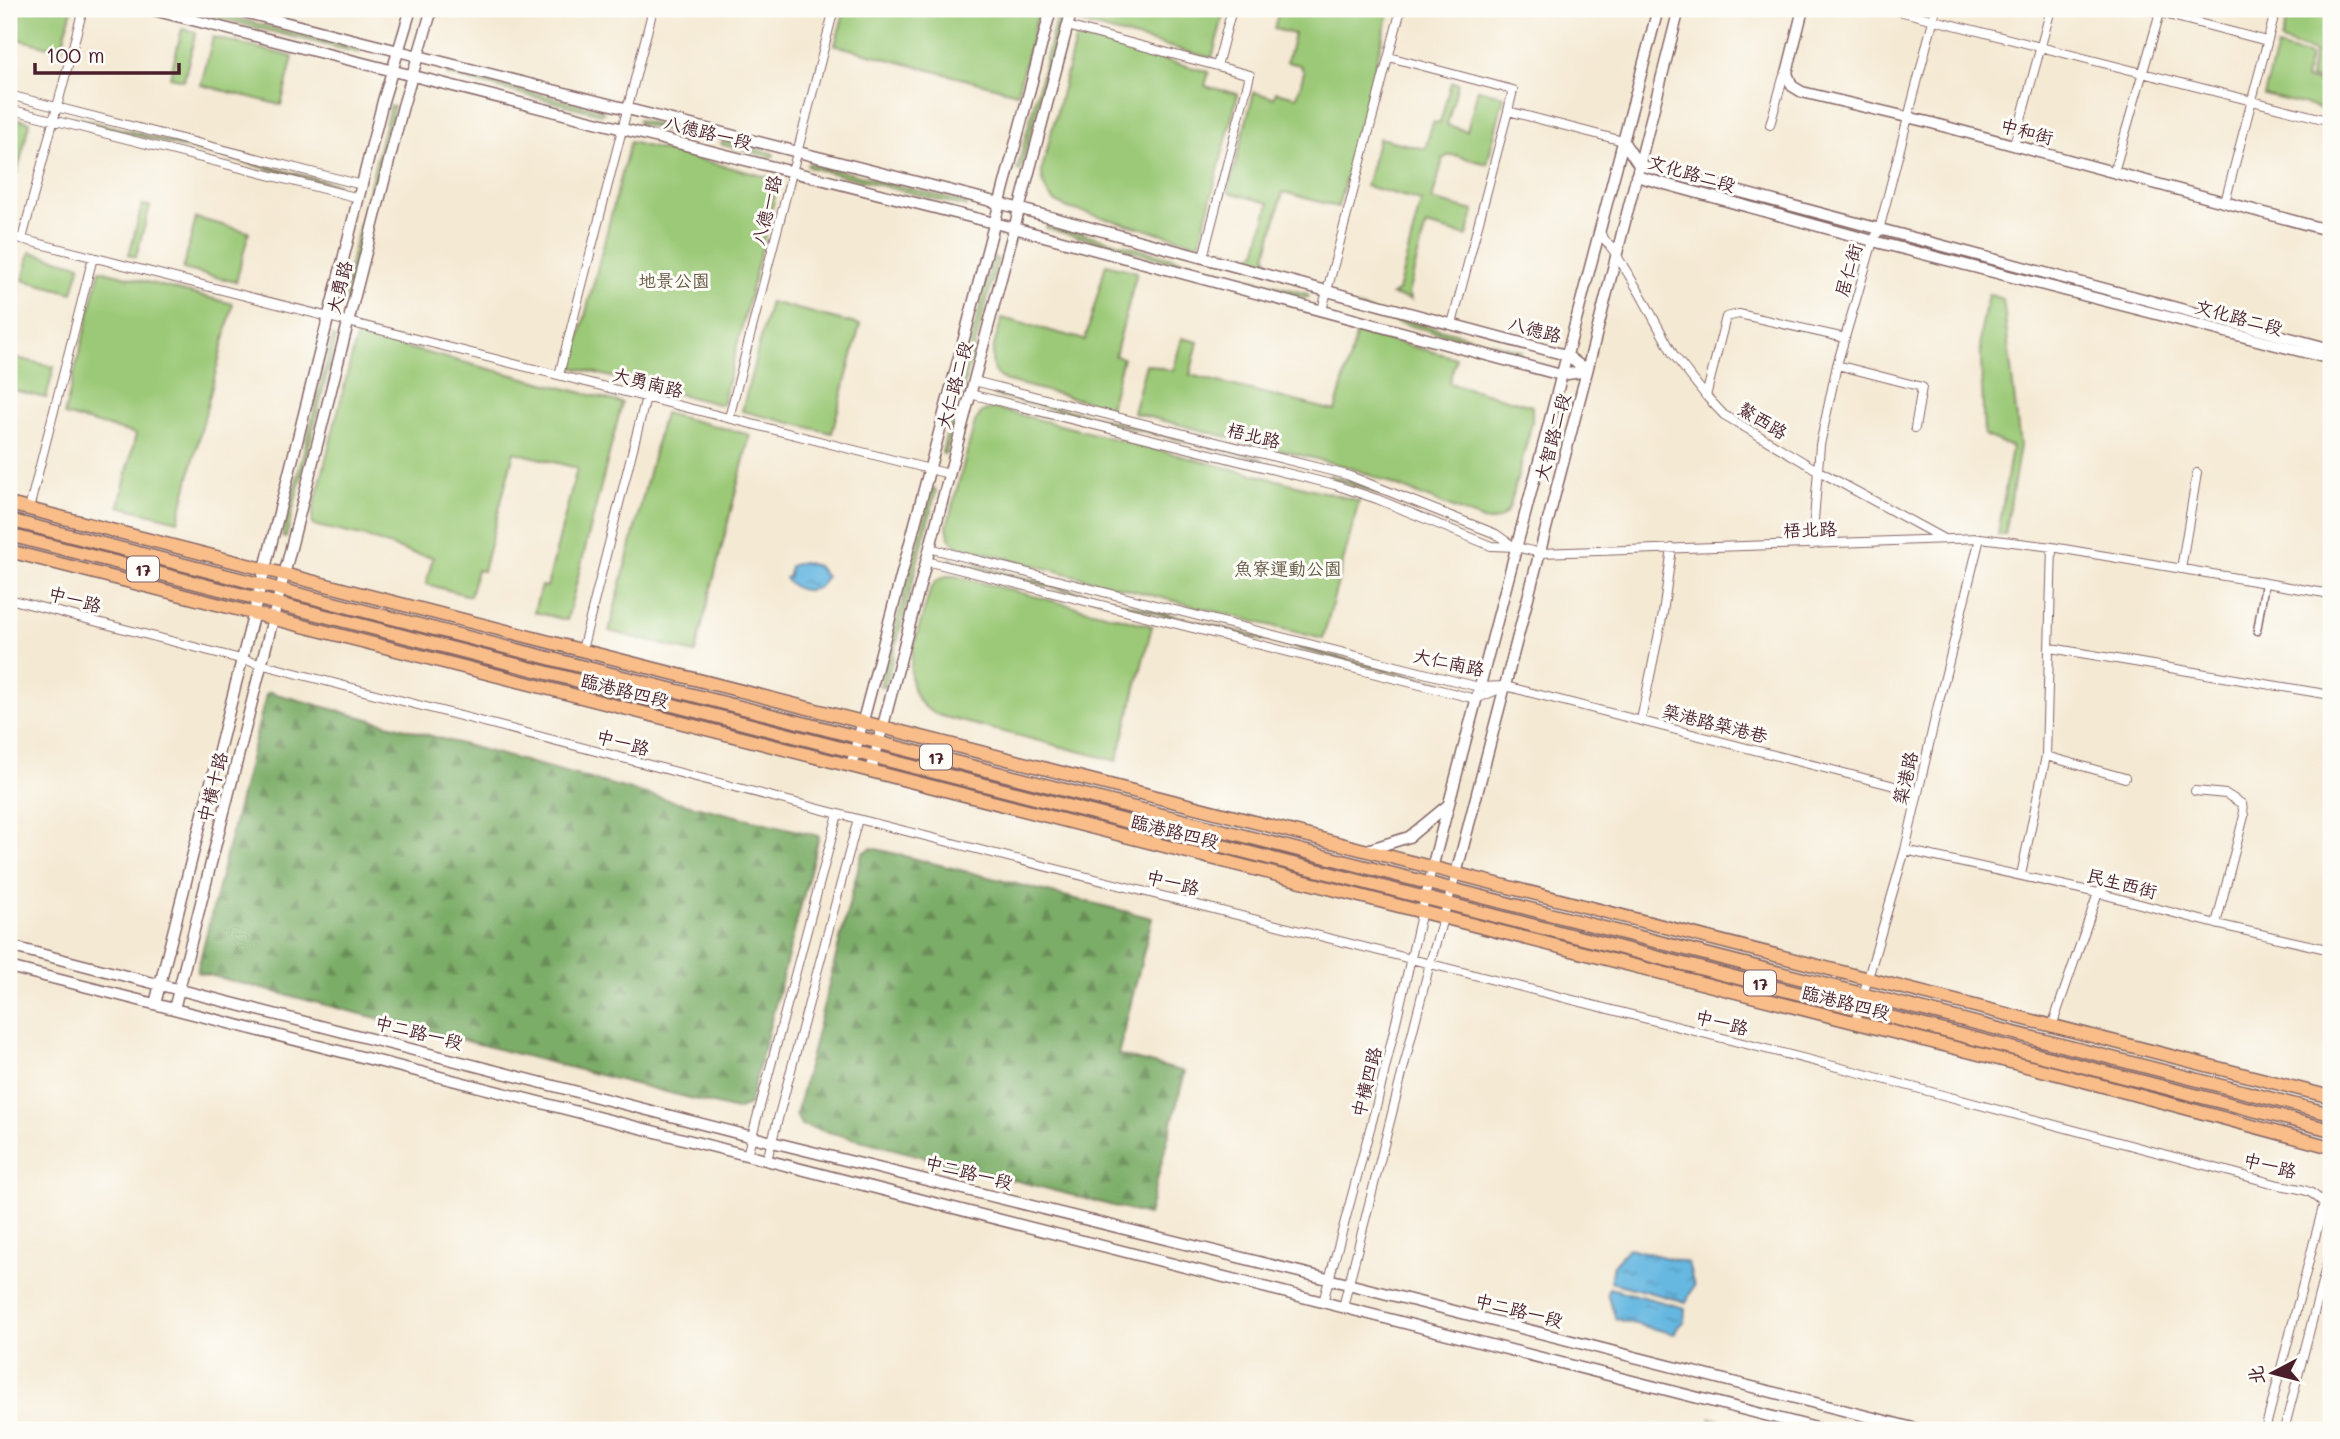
<svg xmlns="http://www.w3.org/2000/svg" width="2340" height="1439" font-family="Mali,'LXGW WenKai TC',sans-serif">
<defs>
<pattern id="forest-firs" width="22" height="20" patternUnits="userSpaceOnUse" patternTransform="scale(1.75)"><rect width="22" height="20" fill="#7cad68"/><path d="M5 1l3.5 6h-7zM16 11l3.5 6h-7z" fill="#688c56"/></pattern>
<pattern id="garden-furrows" width="10" height="10" patternUnits="userSpaceOnUse" patternTransform="scale(1.75)"><rect width="10" height="10" fill="#9bc977"/><path d="M-1 1l2-2M0 10L10 0M9 11l2-2" fill="none" stroke="#87ac67"/></pattern>
<pattern id="water-ripples" width="26" height="14" patternUnits="userSpaceOnUse" patternTransform="scale(1.75)"><rect width="26" height="14" fill="#66b8e1"/><path d="M2 4q2-2 4 0t4 0M15 11q2-2 4 0t4 0" fill="none" stroke="#5695b7"/></pattern>
</defs>
<rect width="100%" height="100%" fill="#fdfcf7"/>
<filter id="ink" filterUnits="userSpaceOnUse"><feTurbulence type="fractalNoise" baseFrequency=".0143" numOctaves="2"/><feDisplacementMap in="SourceGraphic" scale="14" xChannelSelector="R" yChannelSelector="G"/><feConvolveMatrix kernelMatrix="1 2 1 2 8 2 1 2 1" color-interpolation-filters="sRGB"/></filter>
<filter id="wash" filterUnits="userSpaceOnUse"><feTurbulence type="fractalNoise" baseFrequency=".00686" numOctaves="4" result="noise"/><feDisplacementMap in="SourceGraphic" scale="28" xChannelSelector="R" yChannelSelector="G"/><feGaussianBlur stdDeviation="1.57" result="paint"/><feColorMatrix in="noise" values="0 0 0 0 0 0 0 0 0 0 0 0 0 0 0 0 0 1.4 0 .05"/><feComposite in="paint" operator="in"/></filter>
<g filter="url(#wash)">
<rect width="100%" height="100%" fill="#f4e9d3"/>
<path fill="#9bc977" stroke="#727451" stroke-width="2" d="M15,9H72L61,50L9,37Z
M181,9H199L360,49L359,53Z
M845,9H1039L1017,93L835,45Z
M1059,9H1064L1021,171L1017,170Z
M1084,9H1225L1212,58L1080,23Z
M1279,9H1390L1338,207L1283,192L1266,256L1269,262L1250,257L1256,253L1269,203L1228,192L1254,92L1274,98L1276,92L1297,97L1304,72L1300,65L1287,62L1294,34L1274,29Z
M2289,9H2331V83L2310,78L2314,52L2281,41Z
M182,29L196,32L184,80L170,77Z
M213,37L293,57L281,105L201,85Z
M1076,37L1209,72L1205,86L1238,94L1199,244L1068,208C1050,202 1041,188 1042,169Z
M2277,47L2310,56L2305,79L2331,86V111L2264,95Z
M448,71L602,110L604,113L601,114L447,75Z
M1451,82L1458,83L1447,125L1467,131L1478,89L1504,96L1487,164L1454,155H1449L1443,159L1432,200L1474,211L1467,236L1426,225L1408,294L1411,300L1392,295L1398,291L1421,201L1366,186L1379,138L1425,149L1433,122L1440,123Z
M390,106L394,107L346,301L343,303L341,300Z
M9,117L30,122L17,173L9,171Z
M74,117L337,184L338,186L73,120Z
M638,120L692,133L693,136L691,137L639,124Z
M724,141L772,153L774,155L771,157L723,145L721,143Z
M630,142L779,180L722,405L572,367Z
M810,163L967,203L966,207L809,167L807,165Z
M142,205L150,206L136,257L129,255Z
M196,218L249,232L236,282L183,269Z
M1047,224L1307,294L1309,296L1306,298L1046,228Z
M30,252L80,265L73,293L23,280Z
M993,258L998,259L946,453L943,454L942,452Z
M1106,264L1137,272L1115,356L1123,358L1110,407L1007,381C980,371 997,339 1002,318L1085,340Z
M100,270L233,304L178,521L119,506L136,434L64,415Z
M1988,294L2003,299L2020,446L2005,535H1998L2012,447L1984,435L1980,335Z
M770,302L860,325L832,433L742,411Z
M1345,304L1522,351L1520,355L1344,308L1342,305Z
M1357,332L1456,358L1449,383L1532,406V422L1510,506C1505,517 1498,522 1486,521L1352,468L1133,413L1146,364L1173,371L1182,338L1198,342L1190,375L1335,411Z
M357,335L622,403L567,620L534,612L541,586L547,587L577,468L514,452L483,571L477,570L470,596L426,584L433,557L411,553L366,537L312,525L313,511Z
M333,336L336,339L286,538L282,537Z
M9,356L54,367L46,398L9,389Z
M995,392L1262,458L1263,460L994,395Z
M993,408L1359,501L1323,639L955,545L949,537L947,526L975,422L982,412Z
M664,413L750,435L695,653L609,631Z
M1330,475L1374,489L1491,539L1370,491L1329,478Z
M934,488L936,491L885,687L880,686L932,490Z
M950,559L1450,685L1451,686L1450,687L950,562Z
M946,576H955L1152,626L1117,761L941,716C886,696 921,630 930,590L936,581Z"/>
<path fill="url(#forest-firs)" stroke="#63664a" stroke-width="2" d="M269,692L657,797L819,836L749,1105L736,1110L197,972L266,695Z
M872,848L1152,918L1118,1055L1185,1072L1148,1215L801,1125L796,1115L862,853Z"/>
<path fill="url(#garden-furrows)" stroke="#727451" stroke-width="2" d="M1711,1418L1757,1430H1708Z"/>
<path fill="url(#water-ripples)" stroke="#586c86" stroke-width="2" d="M2330,9H2331V58L2318,54Z
M802,562L817,566L826,577L819,587C806,593 794,590 785,578L789,576L790,566Z
M1628,1248L1688,1263L1694,1286L1686,1302L1610,1282L1613,1265Z
M1609,1288L1685,1308L1684,1321L1677,1327L1675,1334L1616,1319L1607,1293Z"/>
</g>
<g filter="url(#ink)">
<g fill="none" stroke-linecap="round" stroke-linejoin="round">
<defs>
<path id="pedestrian" d="M2257,631L2265,583"/>
<path id="minor" d="M1891,9L2331,121
M2145,9L2267,41
M1067,26L1217,66
M1389,57L1513,90L1508,111L1623,141
M9,95L362,185
M9,109L359,198
M1770,125L1783,78L1788,68
M2014,145L2051,9
M2114,172L2160,13
M2225,202L2276,9
M1599,232L1616,254L1641,295L1673,354L1706,396L1724,415L1817,470L1942,538
M9,236L949,474
M22,239L83,9
M1203,257L1250,75L1217,66L1232,9
M1322,310L1401,9
M1452,324L1508,111
M1837,365L1922,387L1915,428
M559,375L653,9
M974,381L1347,475L1496,534L1513,546
M970,394L1335,485L1377,499L1491,546L1516,547L1540,553L1980,538L2052,547L2331,594
M1706,396L1726,317L1739,314L1845,338
M729,418L834,9
M29,509L93,257
M1812,545L1820,445L1837,365L1873,241L1879,230L1936,9
M929,548L1479,687L1505,686L1918,792
M926,561L1476,699L1502,688
M2181,569L2197,473
M9,599L858,819L1853,1071L2279,1185C2307,1190 2313,1189 2331,1212
M2051,648L2331,695
M582,650L646,397
M1641,720L1663,613L1672,548
M2046,756L2125,778
M2195,791L2226,794L2242,804L2244,816L2216,924
M1905,850L2098,893L2216,924L2331,950
M2021,875L2046,756L2052,547
M1855,1023L1905,850L1938,705L1980,538
M2052,1026L2098,893L2110,883
M747,1155L838,814
M767,1160L858,819
M1323,1302L1377,1103L1432,868
M1343,1307L1430,963L1456,874
M2265,1430L2331,1176
M2284,1430L2331,1248"/>
<path id="tertiary" d="M149,9L1014,228L1561,375L1587,371
M232,9L972,196L1566,355L1587,371
M1803,9L1787,73L1792,86L1802,92L1928,122L2331,231
M1623,141L1639,165L2331,349
M1636,176L1873,241L2331,359
M851,766L1051,9
M871,771L1072,9
M1367,850L1409,837L1448,805
M1432,868L1658,9
M1456,874L1587,371L1679,9
M9,946L772,1142L1348,1284L1921,1430
M9,967L1824,1430
M155,1004L383,101L411,9
M174,1009L403,106L432,9"/>
<path id="primary" d="M9,504L2331,1097
M9,520L2331,1114
M9,535L2331,1130
M9,551L2069,1077L2331,1147"/>
</defs>
<use href="#pedestrian" stroke="#866666" stroke-width="9"/>
<use href="#minor" stroke="#866666" stroke-width="10"/>
<use href="#tertiary" stroke="#866666" stroke-width="13"/>
<use href="#primary" stroke="#866666" stroke-width="15"/>
<use href="#pedestrian" stroke="#fff" stroke-width="6"/>
<use href="#minor" stroke="#fff" stroke-width="8"/>
<use href="#tertiary" stroke="#fff" stroke-width="10"/>
<use href="#primary" stroke="#f8bd89" stroke-width="12"/>
</g>
</g>
<g text-anchor="middle" dominant-baseline="central" stroke-width="6" stroke-linejoin="round" paint-order="stroke">
<g fill="#fdfcf7" stroke="#806168" stroke-width="2">
<rect x="127" y="556.5" width="32" height="25" rx="5"/>
<rect x="920" y="744.5" width="32" height="25" rx="5"/>
<rect x="1744" y="970.5" width="32" height="25" rx="5"/>
</g>
<g font-size="16" font-weight="bold" fill="#4a1f2b">
<text x="143" y="569">17</text>
<text x="936" y="757">17</text>
<text x="1760" y="983">17</text>
</g>
<g font-size="18" fill="#4a1f2b" stroke="#fdfcf7">
<text transform="translate(2027 131) rotate(15)">中和街</text>
<text transform="translate(708 132) rotate(14)">八德路一段</text>
<text transform="translate(1692 173) rotate(16)">文化路二段</text>
<text transform="translate(766 210) rotate(-76)">八德一路</text>
<text transform="translate(1848 270) rotate(-74)">居仁街</text>
<text transform="translate(339 287) rotate(-76)">大勇路</text>
<text transform="translate(2239 317) rotate(15)">文化路二段</text>
<text transform="translate(1535 329) rotate(15)">八德路</text>
<text transform="translate(648 382) rotate(14)">大勇南路</text>
<text transform="translate(954 385) rotate(-75)">大仁路二段</text>
<text transform="translate(1763 420) rotate(31)">鰲西路</text>
<text transform="translate(1254 435) rotate(14)">梧北路</text>
<text transform="translate(1552 437) rotate(-75)">大智路二段</text>
<text transform="translate(1810 529) rotate(-2)">梧北路</text>
<text transform="translate(75 599) rotate(15)">中一路</text>
<text transform="translate(1449 662) rotate(12)">大仁南路</text>
<text transform="translate(625 690) rotate(14)">臨港路四段</text>
<text transform="translate(1715 723) rotate(14)">築港路築港巷</text>
<text transform="translate(623 742) rotate(15)">中一路</text>
<text transform="translate(1905 778) rotate(-77)">築港路</text>
<text transform="translate(212 787) rotate(-76)">中橫十路</text>
<text transform="translate(1175 831) rotate(14)">臨港路四段</text>
<text transform="translate(1173 882) rotate(14)">中一路</text>
<text transform="translate(2122 883) rotate(14)">民生西街</text>
<text transform="translate(1846 1002) rotate(14)">臨港路四段</text>
<text transform="translate(1722 1022) rotate(14)">中一路</text>
<text transform="translate(419 1032) rotate(14)">中二路一段</text>
<text transform="translate(1366 1082) rotate(-76)">中橫四路</text>
<text transform="translate(2270 1165) rotate(14)">中一路</text>
<text transform="translate(969 1172) rotate(14)">中二路一段</text>
<text transform="translate(1519 1310) rotate(14)">中二路一段</text>
</g>
<g font-size="18" fill="#665a46" stroke="#fdfcf7">
<text x="674" y="280">地景公園</text>
<text x="1288" y="568">魚寮運動公園</text>
</g>
</g>
<rect width="2340" height="1439" fill="none" stroke="#fdfcf7" stroke-width="35"/>
<g transform="translate(2273 1373) rotate(263)" stroke="#fdfcf7" stroke-width="5" paint-order="stroke">
<path d="M0-5L12 26L0 18L-12 26Z" fill="#4a1f2b"/>
<text y="-10" font-size="19" font-weight="bold" text-anchor="middle" fill="#4a1f2b">北</text>
</g>
<path d="M35 63v10h144v-10" fill="none" stroke="#4a1f2b" stroke-width="3.5"/>
<text x="46" y="63" font-size="21" fill="#4a1f2b" stroke="#fdfcf7" stroke-width="5" paint-order="stroke">100 m</text>
</svg>
